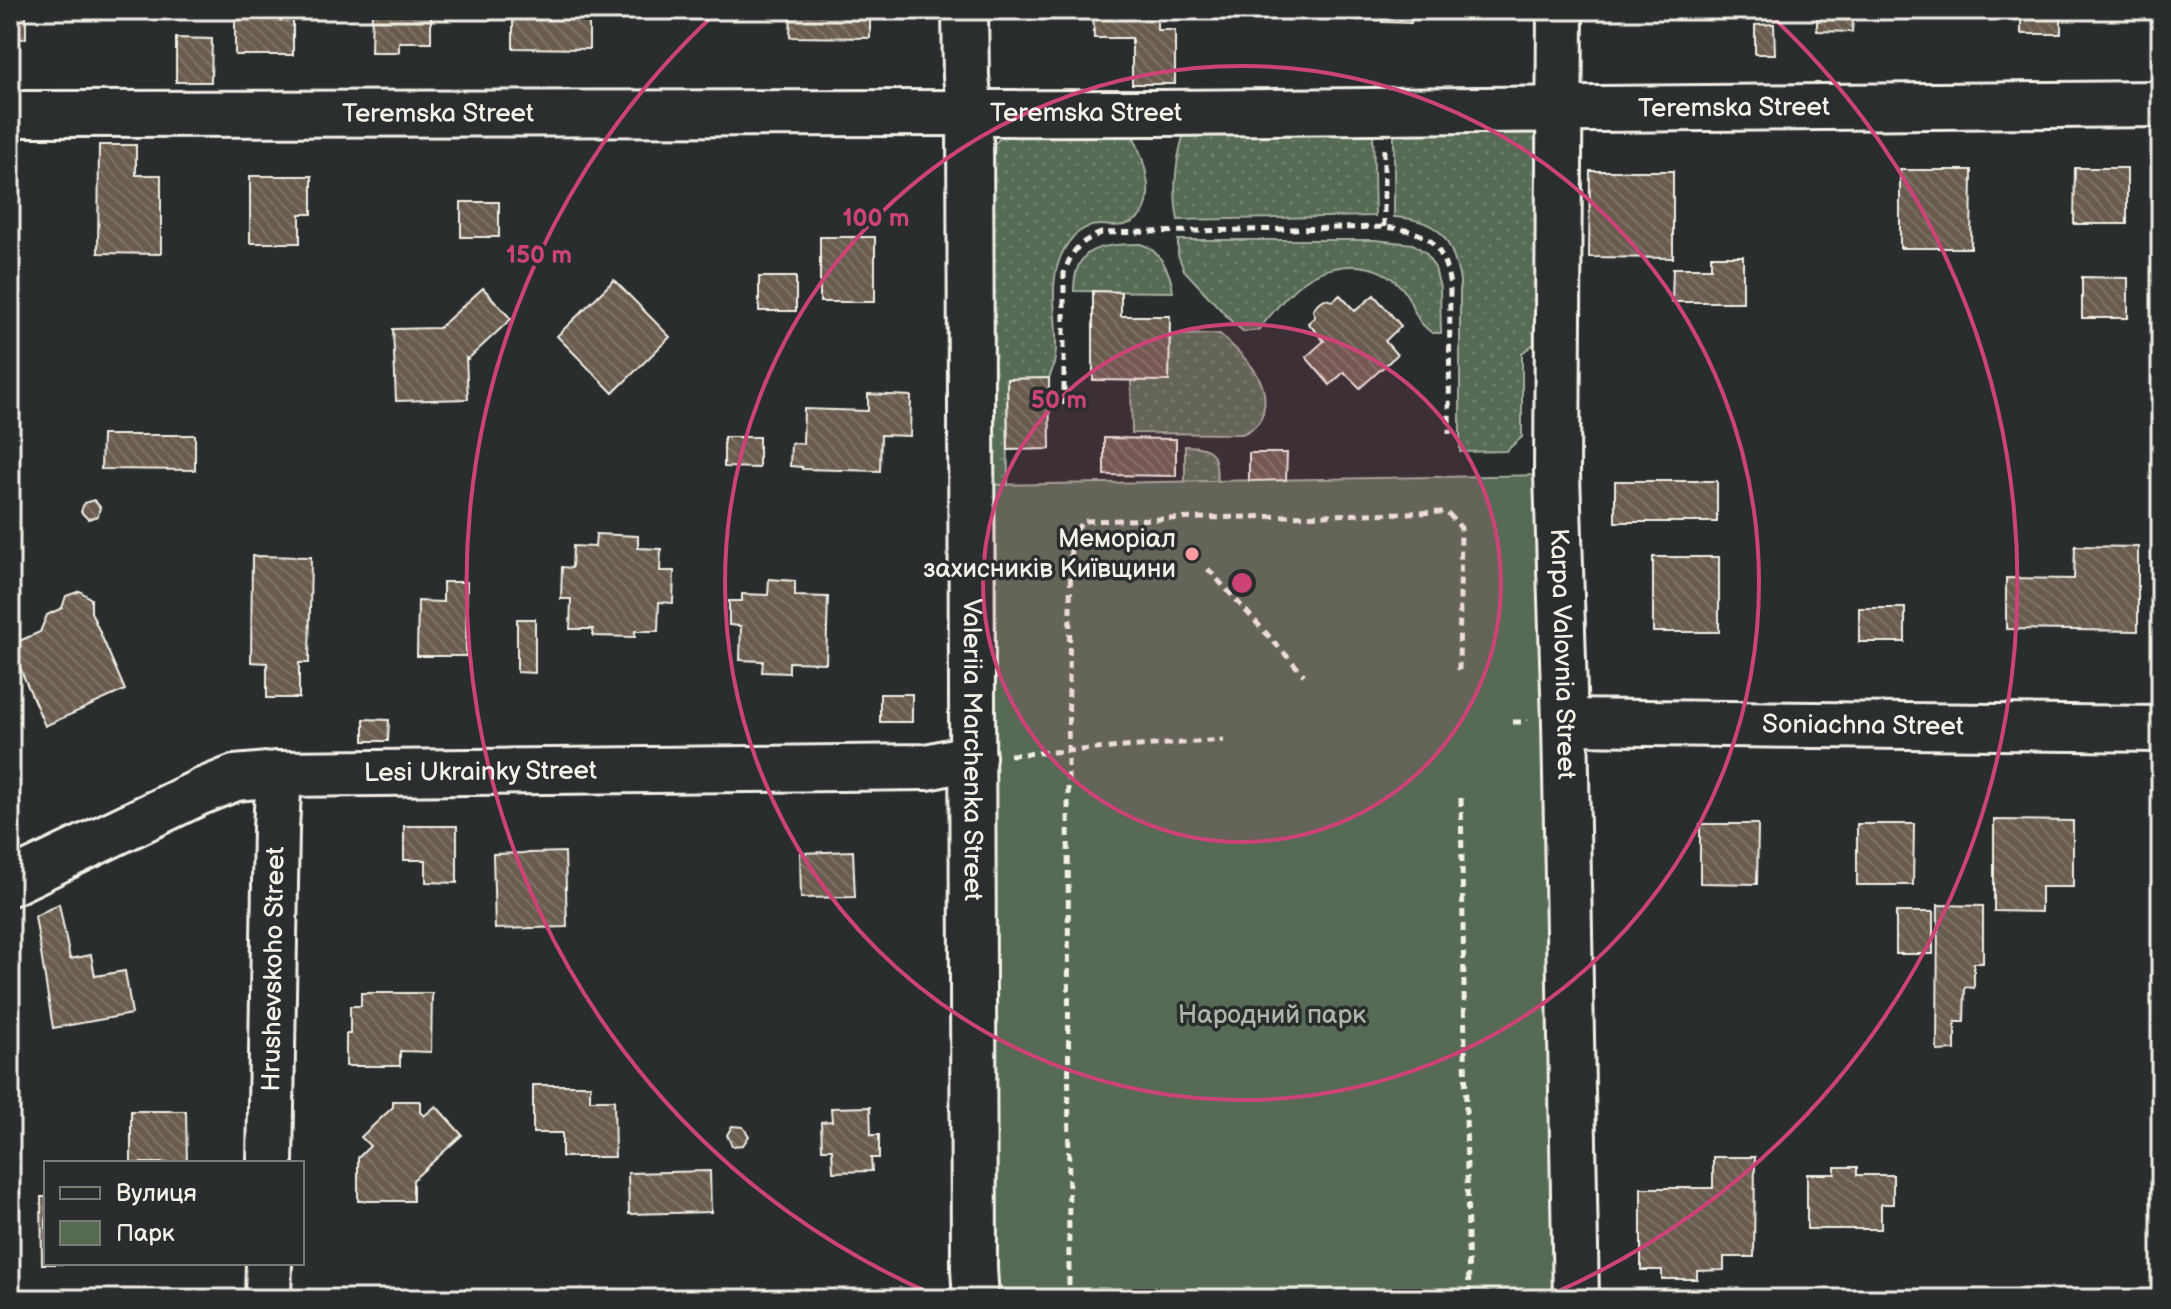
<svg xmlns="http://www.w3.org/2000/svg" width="2171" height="1309" font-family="'Balsamiq Sans',sans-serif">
<defs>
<pattern id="grass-dots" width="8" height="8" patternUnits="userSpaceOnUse" patternTransform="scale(2)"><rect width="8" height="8" fill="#566a54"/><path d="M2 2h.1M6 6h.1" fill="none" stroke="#6f806d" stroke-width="1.8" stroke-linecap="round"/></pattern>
<pattern id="building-back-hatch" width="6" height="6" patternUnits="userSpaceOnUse" patternTransform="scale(2)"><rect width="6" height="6" fill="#695b50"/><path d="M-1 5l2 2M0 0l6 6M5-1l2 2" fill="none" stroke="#7f7369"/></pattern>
</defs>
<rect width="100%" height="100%" fill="#2a2d2e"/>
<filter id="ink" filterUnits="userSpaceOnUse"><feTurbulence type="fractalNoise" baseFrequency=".0125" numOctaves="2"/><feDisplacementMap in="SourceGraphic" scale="16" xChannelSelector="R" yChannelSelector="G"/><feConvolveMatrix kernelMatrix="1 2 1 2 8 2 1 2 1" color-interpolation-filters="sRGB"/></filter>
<g filter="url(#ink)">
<path fill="url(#grass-dots)" stroke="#a5ae9e" stroke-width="2" d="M1394,125L1540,128L1544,343H1535L1522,353V437L1506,451L1460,452V280C1450,237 1441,220 1394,217Z
M1373,126L1375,216L1178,220C1172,190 1176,156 1186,128Z
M1130,129C1142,153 1167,215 1124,225C1116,227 1108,225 1100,225C1078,225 1064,244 1058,264C1046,301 1066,343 1049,378L1007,379L1008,485H988L986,157C994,142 1000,136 1016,131Z
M1178,240H1375L1413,244L1426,253L1435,268L1440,288L1441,333H1432C1427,329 1422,325 1419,320C1412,309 1410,296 1401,287C1388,272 1372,266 1352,266C1304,267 1286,298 1258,330L1244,332L1232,322L1184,270L1178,255Z
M1141,244C1160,250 1171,273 1173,292L1074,291C1074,244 1103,245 1141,244Z
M1220,334C1240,354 1269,375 1264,407C1262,422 1256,428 1242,434L1132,433L1131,381H1169L1170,335Z
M1185,446C1215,446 1216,454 1217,481L1185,482Z"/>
<path fill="#566a54" stroke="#a5ae9e" stroke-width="2" d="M1543,475L1557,1299H1003V1291L990,1268L988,485Z"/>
<path fill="url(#building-back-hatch)" stroke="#f4f1e8" stroke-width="2" d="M10,10H26V39L10,38Z
M156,10H186V14H156Z
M235,10H293V55H235Z
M372,10H431V42H399V52H371Z
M513,10H589V49L513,48Z
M791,10H870V38L790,37Z
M1093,10H1157V30H1175V84H1132V38H1094Z
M1382,10H1433V16H1411V23L1382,22Z
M1817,10H1909V17H1853L1852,32L1817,31Z
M2021,10H2061V34H2021Z
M1774,24L1775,54H1755V25Z
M176,38L212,39L211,82H176Z
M99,145H136V175H161V254L98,253Z
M2075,168H2127V224H2074Z
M1900,170H1972L1971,248H1900Z
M1590,171H1673V258L1589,257Z
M250,176H312V214H300V243H250Z
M461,202H499V237H461Z
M820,237H875V302H820Z
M1711,256H1743V302H1672L1673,268H1711Z
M759,277H796V311H759Z
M2082,277L2128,278V318H2082Z
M614,280L670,337L613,393L557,336Z
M483,288L511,319L468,359L466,358L468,399L396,401L393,329L439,328Z
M1093,291L1121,292V316H1170L1169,381L1093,380Z
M1340,295L1355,311L1374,295L1401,326L1385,341L1397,355L1360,388L1344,372L1330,385L1306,357L1324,341L1308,323L1315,317L1313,310L1318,303L1325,299L1333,301Z
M1049,378L1050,449L1008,450L1007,379Z
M868,394L911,396L910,436L881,435L880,471L802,469V467L790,466L791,443L803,444L804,409L868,411Z
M102,435H195V470L101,469Z
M724,437H759V468L724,467Z
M1104,438L1176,439V476L1104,475Z
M1249,453H1287L1286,480L1249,481Z
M1615,481H1717V522H1615Z
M94,500L100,507L98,516L88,519L81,512L84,503Z
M596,534L638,536V548L661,549L660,571H674L673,603L659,602L658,631H635V637L593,636V629H570L571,599H561L562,567L572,568L573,546L595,547Z
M2075,546L2138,547V631L2006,629V578L2074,579Z
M252,556L311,557L309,663H299V698H267V663L251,662Z
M1653,557H1719V632H1653Z
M769,579L795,581V596L828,597L826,663L789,662V673L762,672L763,661L740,660L741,626L729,625V601H742V594L768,595Z
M443,582H467L466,656H417L418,601L443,602Z
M80,591L91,599V612L125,690L45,726L10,645L40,632L47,615L62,608L66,596Z
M1859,608H1905V642H1859Z
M517,619H535V673L517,672Z
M880,694H912V722H880Z
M364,719L389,720L388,741H364Z
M1994,820L2073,821V887H2041V912L1994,911Z
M1700,824H1758L1757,884L1700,883Z
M1857,824H1914L1913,885H1857Z
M404,826H457V883L426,882V860H404Z
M853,851L855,897L801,898L800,853Z
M565,852L567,927L495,929L493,854Z
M59,904L70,959L91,955L95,976L125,971L132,1014L53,1028L35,916Z
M1938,905L1983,906V963H1974V988L1965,987L1964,1022H1955V1050L1937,1051Z
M1896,912H1933V954H1896Z
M361,993H432L431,1052L400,1051V1066H346V1034H350V1006H361Z
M533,1085H590V1100H614L615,1157H562V1133H533Z
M393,1101H420V1112L424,1116L436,1106L462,1135L413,1180V1201H358V1158L370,1146L361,1137L393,1107Z
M870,1107L871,1135H879V1158H871L872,1171L833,1172L832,1149H822L821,1122L832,1121L831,1108Z
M131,1111H186L187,1163H131Z
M732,1126L743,1127L749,1136L743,1145L732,1146L727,1135Z
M1713,1157H1755L1754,1257H1724V1270L1697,1271V1279H1662V1270H1641V1188H1713Z
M1835,1167H1857V1175H1893V1204H1881V1229H1807V1174H1835Z
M710,1171L711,1212L629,1214L628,1173Z
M41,1197H46V1263L128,1264H42Z"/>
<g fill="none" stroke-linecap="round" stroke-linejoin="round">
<defs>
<g id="minor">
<path id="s1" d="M965,10L966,76L970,113L974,1269L976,1299"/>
<path id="s2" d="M1560,10L1557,474L1565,722L1576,1299"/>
<path id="s3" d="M10,114L1159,113L2161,104"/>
<path id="s4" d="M1565,722L2161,729"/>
<path id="s5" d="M10,883L200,792L235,778L279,774L927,767L973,757"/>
<path id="s6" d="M270,1163L276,828L279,774"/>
<path d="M268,1299L269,1263"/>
</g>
</defs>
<use href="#minor" stroke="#f4f1e8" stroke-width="50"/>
<path stroke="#f4f1e8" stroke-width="5" stroke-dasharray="8 6" stroke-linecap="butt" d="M1384,227V148
M1064,405V273C1073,249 1078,243 1101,233L1384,227C1428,231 1442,241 1450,285L1449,434
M1208,569L1304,675
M1513,722H1528
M1010,755L1224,740
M1461,798L1469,1299
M1069,1299L1068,753L1071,537L1083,521L1447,512L1461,528L1459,670"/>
<use href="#minor" stroke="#2a2d2e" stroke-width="44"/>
</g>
</g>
<circle cx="1242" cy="583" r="259" fill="#cc4377" fill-opacity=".12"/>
<g fill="none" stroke="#cc4377" stroke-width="4">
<circle cx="1242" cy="583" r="259"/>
<circle cx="1242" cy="583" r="517"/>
<path d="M939 1297A776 776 0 0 1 718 11M1766 11A776 776 0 0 1 1545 1297"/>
</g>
<circle fill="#ff9aa2" stroke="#2a2d2e" stroke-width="3" cx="1192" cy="554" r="8"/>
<g text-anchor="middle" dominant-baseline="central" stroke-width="7" stroke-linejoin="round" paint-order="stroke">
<g font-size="26" fill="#f4f1e8" stroke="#2a2d2e">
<text stroke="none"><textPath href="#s3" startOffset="1724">Teremska Street</textPath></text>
<text stroke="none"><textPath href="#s3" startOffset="428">Teremska Street</textPath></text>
<text stroke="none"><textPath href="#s3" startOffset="1076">Teremska Street</textPath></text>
<text stroke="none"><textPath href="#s2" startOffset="644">Karpa Valovnia Street</textPath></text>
<text stroke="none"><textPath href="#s4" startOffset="298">Soniachna Street</textPath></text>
<text stroke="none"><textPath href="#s1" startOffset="740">Valeriia Marchenka Street</textPath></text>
<text stroke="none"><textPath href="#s5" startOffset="494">Lesi Ukrainky Street</textPath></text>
<text stroke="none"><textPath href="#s6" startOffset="194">Hrushevskoho Street</textPath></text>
</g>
<g font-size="26" fill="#f4f1e8" stroke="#2a2d2e" text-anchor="end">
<text x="1176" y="539">Меморіал<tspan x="1176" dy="30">захисників Київщини</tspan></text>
</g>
<g font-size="26" fill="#adb4a5" stroke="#2a2d2e">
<text x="1272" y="1015">Народний парк</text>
</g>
</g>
<circle cx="1242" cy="583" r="12" fill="#cc4377" stroke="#2a2d2e" stroke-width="4"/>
<g font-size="24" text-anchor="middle" font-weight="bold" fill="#cc4377" stroke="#2a2d2e" stroke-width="7" stroke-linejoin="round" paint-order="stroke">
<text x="876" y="226">100 m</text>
<text x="539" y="263">150 m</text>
<text x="1059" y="408">50 m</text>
</g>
<rect width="2171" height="1309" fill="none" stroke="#2a2d2e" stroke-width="40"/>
<rect x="20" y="20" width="2131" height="1269" fill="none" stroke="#f4f1e8" stroke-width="3" filter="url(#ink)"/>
<rect x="44" y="1161" width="260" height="104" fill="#2a2d2e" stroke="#7b7b78" stroke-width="2"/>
<rect x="60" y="1187" width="40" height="12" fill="#2a2d2e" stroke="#7b7b78" stroke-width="2"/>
<text x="116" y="1201" font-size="24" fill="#f4f1e8">Вулиця</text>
<rect x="60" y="1221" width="40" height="24" fill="#566a54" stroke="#7b7b78" stroke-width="2"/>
<text x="116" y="1241" font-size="24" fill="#f4f1e8">Парк</text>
</svg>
